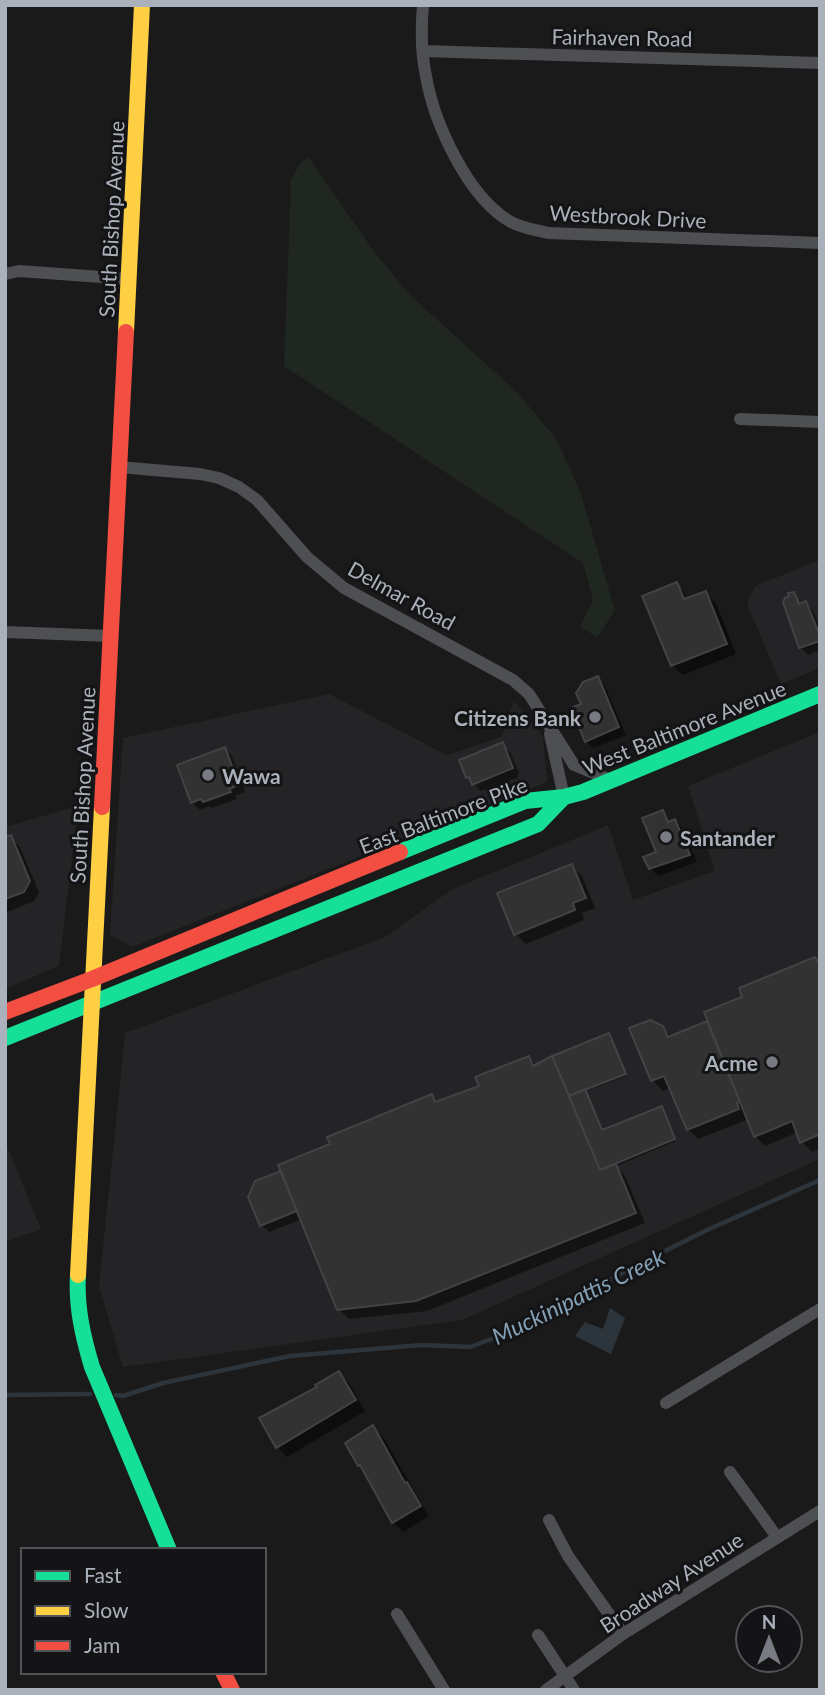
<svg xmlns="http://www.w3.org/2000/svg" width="825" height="1695" font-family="Lato,sans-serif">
<rect width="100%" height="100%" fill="#1a1a1a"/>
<path fill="#242426" d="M820,560V668L781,684L747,604L755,586Z
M329,694L447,755L501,737L514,701L543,737L547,782L132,947L110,935L123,738Z
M820,732V1159L462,1320L123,1367L99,1287L125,1033L385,937L451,890L608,825L633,900L715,871L688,786Z
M78,806L59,966L5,989V827Z
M5,1141L41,1229L5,1242Z"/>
<path fill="#202720" d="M309,158L375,253L411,296L518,393L557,440L581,494L615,611L597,637L580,627L593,600L583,563L284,366L291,180L301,162Z"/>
<path fill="#2d353c" d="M610,1308L625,1318L611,1354L575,1336L585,1322L603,1329Z"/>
<path fill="#0007" d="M677,584L689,599L705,593L716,603L736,654L683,675L672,665Z
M793,594L802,605L806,603L813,611L820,627V650L808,655L801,648L785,602Z
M598,678L605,686L626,735L594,748L586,741L583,705Z
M502,744L510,752L519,773L517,778L481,791L467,777Z
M224,749L232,756L245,792L235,796L237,799L212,808L209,806L200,810L192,802Z
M663,812L671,822L675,821L682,828L697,862L658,876L650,868L658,853Z
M10,837L20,847L39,892L34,901L5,913V839Z
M572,866L582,876L595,908L582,913L584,920L526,944L516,934Z
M814,959L820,964V1148L812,1152L802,1142L798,1132L765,1146L755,1136L749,1119L698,1139L688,1129L671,1087L663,1091L653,1080L631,1029L662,1027L672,1037L709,1022L744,998Z
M610,1037L626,1076L586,1091L603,1132L663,1110L676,1141L616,1166L625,1176L645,1223L427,1311L349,1319L339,1309L302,1219L269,1232L262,1225L283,1172L332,1145L432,1096L438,1103L481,1087L529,1058L537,1066Z
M339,1373L349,1383L365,1411L287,1457L277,1447L319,1387Z
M373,1427L383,1437L429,1516L403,1532L393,1522L365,1470L359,1465Z"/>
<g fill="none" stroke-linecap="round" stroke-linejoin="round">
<path stroke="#2d353c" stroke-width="4.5" d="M5,1395L90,1394
M116,1395L123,1396L163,1383L290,1356L422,1345L470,1347L531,1324L633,1267L707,1230L820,1180"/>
</g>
<path fill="#323232" stroke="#424346" stroke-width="2" d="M677,582L684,599L706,591L727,644L671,666L642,596Z
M794,592L799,604L806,601L820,636V641L799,648L783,602L785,598L789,596L788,593Z
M598,676L619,727L585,742L571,708L581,704L576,693L583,682Z
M503,742L513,768L472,785L469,777L466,778L459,760Z
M225,747L239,785L229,789L231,792L203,802L201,799L191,803L177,765Z
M663,810L668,822L675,819L690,855L649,869L643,857L656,852L642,818Z
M11,835L30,881L24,892L5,899V837Z
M572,864L586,898L573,903L575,910L514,935L497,893Z
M815,957L820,965V1134L800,1143L792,1121L754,1137L704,1012L742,997L739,988Z
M650,1020L663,1026L668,1037L707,1021L740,1102L737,1103L739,1109L687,1130L664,1076L651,1081L629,1028Z
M609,1033L626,1074L569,1096L552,1056Z
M529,1056L533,1066L552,1056L600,1170L616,1164L636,1213L416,1301L337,1310L278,1165L330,1144L327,1137L432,1094L435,1102L479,1086L475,1077Z
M585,1089L602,1130L662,1106L675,1139L600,1170L569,1096Z
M281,1171L297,1211L260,1226L248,1197L255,1181Z
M339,1371L356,1400L276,1448L259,1418L317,1387L315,1385Z
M373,1425L405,1483L407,1482L421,1506L392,1523L360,1465L358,1466L345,1443Z"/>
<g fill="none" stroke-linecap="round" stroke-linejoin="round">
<path stroke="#4e4f53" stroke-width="12" d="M423,5C421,28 421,53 426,76C434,123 468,198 511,222C522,228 536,230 548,233L820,243
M423,51L820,63
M5,274L19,271L129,279
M740,419L820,422
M119,467L200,474L219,478L239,487L257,500L307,557L344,588L513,680L529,694L574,765L611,780
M5,632L111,636
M550,734L564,797
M666,1403L820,1309
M730,1472L777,1537
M549,1520L568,1556L623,1634
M397,1614L444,1690
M538,1635L574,1690
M546,1690L623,1634L820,1511"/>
<path stroke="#16e098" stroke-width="16" d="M400,852L525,801L564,797L583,792L820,694
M5,1038L538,824L564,797
M78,1275C76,1307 83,1337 92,1367L169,1550"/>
<path stroke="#ffcf43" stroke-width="16" d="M126,332L142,5
M78,1275L102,807"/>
<path stroke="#f24e42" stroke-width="16" d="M102,807L126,332
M5,1012L92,979L400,852
M223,1672L232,1690"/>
</g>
<g fill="#787c82" stroke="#141416" stroke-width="2.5">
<circle cx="595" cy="717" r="7"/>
<circle cx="208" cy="775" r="7"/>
<circle cx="666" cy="837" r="7"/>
<circle cx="772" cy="1062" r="7"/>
</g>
<g text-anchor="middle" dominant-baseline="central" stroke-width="6" stroke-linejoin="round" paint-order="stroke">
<g font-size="21" fill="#abb1ba" stroke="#141416">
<text transform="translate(622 37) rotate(1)">Fairhaven Road</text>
<text transform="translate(628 216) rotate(3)">Westbrook Drive</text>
<text transform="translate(111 219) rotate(-87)">South Bishop Avenue</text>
<text transform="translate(402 595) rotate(29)">Delmar Road</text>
<text transform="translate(684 727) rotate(-22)">West Baltimore Avenue</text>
<text transform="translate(82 785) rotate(-87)">South Bishop Avenue</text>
<text transform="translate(443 815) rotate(-21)">East Baltimore Pike</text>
<text transform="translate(671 1582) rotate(-33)">Broadway Avenue</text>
</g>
<g font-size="21" font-weight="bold" fill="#abb1ba" stroke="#141416" text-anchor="end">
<text x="581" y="717">Citizens Bank</text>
<text x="222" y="775" text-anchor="start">Wawa</text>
<text x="680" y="837" text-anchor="start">Santander</text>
<text x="758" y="1062">Acme</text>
</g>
<g font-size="23" font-style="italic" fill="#83a0b4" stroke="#141416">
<text transform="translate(578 1296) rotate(-26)">Muckinipattis Creek</text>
</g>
</g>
<rect width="825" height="1695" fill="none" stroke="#abb1ba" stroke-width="14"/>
<rect x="21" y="1548" width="245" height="126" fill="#141416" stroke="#505358" stroke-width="2"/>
<rect x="35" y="1571" width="35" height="10" fill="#16e098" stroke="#505358" stroke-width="2"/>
<text x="84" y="1583" font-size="21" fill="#abb1ba">Fast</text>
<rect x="35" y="1606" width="35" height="10" fill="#ffcf43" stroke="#505358" stroke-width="2"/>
<text x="84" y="1618" font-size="21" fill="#abb1ba">Slow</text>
<rect x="35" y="1641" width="35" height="10" fill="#f24e42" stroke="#505358" stroke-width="2"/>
<text x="84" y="1653" font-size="21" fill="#abb1ba">Jam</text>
<g transform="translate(769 1639)"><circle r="33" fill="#141416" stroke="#505358" stroke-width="2"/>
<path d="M0-5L12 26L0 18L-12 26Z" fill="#787c82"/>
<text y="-10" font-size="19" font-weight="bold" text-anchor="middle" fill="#abb1ba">N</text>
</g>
</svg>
